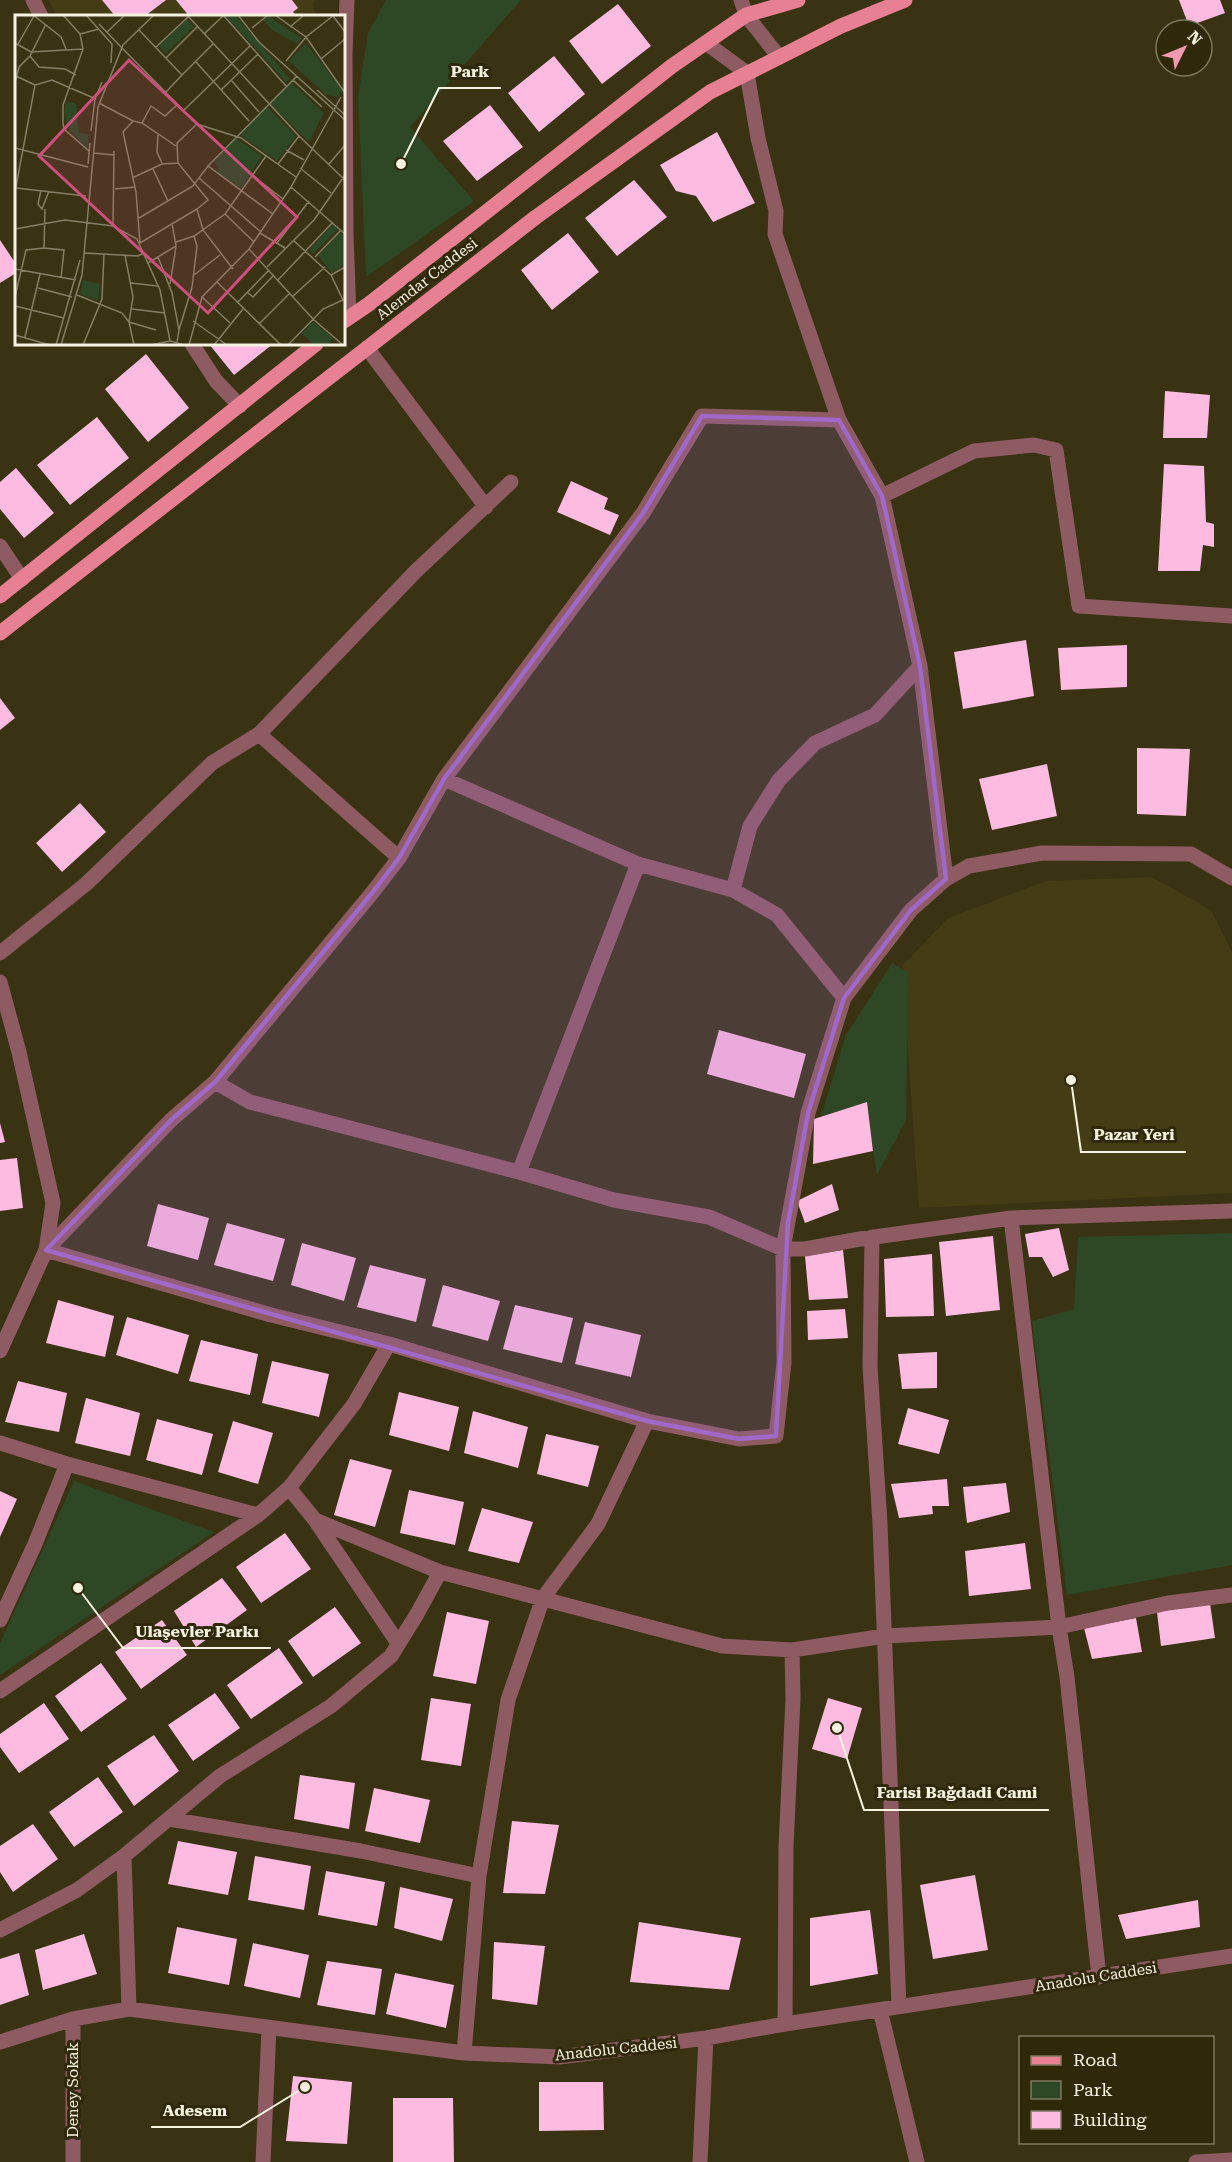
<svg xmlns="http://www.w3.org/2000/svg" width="1232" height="2162" font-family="'Roboto Serif',serif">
<rect width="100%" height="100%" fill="#393213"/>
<path fill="#443c14" d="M49,0H315L313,4L316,16H56Z
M1152,877L1211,910L1232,952V1193L919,1208L902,966L948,918L1046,881Z"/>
<path fill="#2e4725" d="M386,0H521L410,127L474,201L366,277L358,97L368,33Z
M892,963L908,972L906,1120L877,1175L866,1103L821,1116L846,1035Z
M1232,1233V1565L1067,1595L1032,1321L1074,1309L1078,1237Z
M74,1481L214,1532L0,1675V1643Z"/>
<path fill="#fdbbe1" d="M102,0H166L145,16H115Z
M176,0H292L298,8L293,12L297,16H189Z
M1179,0H1220L1225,13L1189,26Z
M618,4L651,46L602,84L569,41Z
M554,56L585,94L539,132L508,93Z
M490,105L523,147L477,181L443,141Z
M717,132L755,203L713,222L696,196L676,191L660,165Z
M634,180L667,217L617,256L585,218Z
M568,233L599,272L552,310L521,270Z
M0,240L16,264V273L0,283Z
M209,344H273L234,375Z
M146,354L189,408L148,442L105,389Z
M1165,391L1210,395L1207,438H1163Z
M97,417L129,458L70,505L37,465Z
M1164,464L1204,466L1206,522L1214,524V547L1203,545L1200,571H1158Z
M16,468L54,513L24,538L0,509V482Z
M571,481L608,498L604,509L619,515L610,535L557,512Z
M1026,640L1034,696L963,709L954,652Z
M1127,645V687L1061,690L1058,648Z
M0,698L15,718L0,730Z
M1137,748L1190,749L1186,816L1137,814Z
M1047,764L1057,816L992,830L979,779Z
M80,803L106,832L62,872L36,843Z
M719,1030L806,1054L794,1098L707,1074Z
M867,1102L873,1151L813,1164L814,1119Z
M0,1123L5,1142L0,1143Z
M17,1158L23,1208L0,1211V1160Z
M832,1184L839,1210L805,1223L797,1201Z
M158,1204L209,1218L198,1260L147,1246Z
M227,1223L285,1239L273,1281L214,1265Z
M1059,1228L1069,1270L1053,1277L1042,1257H1029L1025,1234Z
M993,1236L1000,1310L946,1316L939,1242Z
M302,1243L356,1258L344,1301L291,1285Z
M843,1250L848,1298L809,1300L805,1256Z
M932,1254L934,1316L886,1317L884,1259Z
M370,1265L426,1279L416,1322L357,1307Z
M443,1285L500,1301L488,1341L432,1326Z
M58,1300L114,1316L105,1357L46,1343Z
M515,1305L573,1318L562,1363L503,1349Z
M845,1309L848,1338L808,1340L807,1311Z
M127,1317L189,1335L178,1374L116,1355Z
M585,1322L641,1335L631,1377L575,1364Z
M201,1340L258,1354L250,1395L189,1381Z
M937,1352V1388L902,1389L898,1354Z
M272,1361L329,1374L319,1417L262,1403Z
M18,1381L67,1393L59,1432L5,1422Z
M399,1392L459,1407L449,1451L389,1435Z
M86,1398L140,1413L130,1456L75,1443Z
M908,1408L949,1420L939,1454L898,1444Z
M473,1411L528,1427L518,1468L464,1453Z
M157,1419L213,1434L202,1475L146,1460Z
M233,1421L273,1433L258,1484L218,1472Z
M546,1434L599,1446L588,1487L537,1474Z
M350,1459L392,1470L375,1527L334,1515Z
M947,1479L949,1506H932L933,1514L899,1518L891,1484Z
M1006,1483L1010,1512L967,1523L963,1487Z
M409,1490L464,1502L455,1545L400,1533Z
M0,1491L17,1499L0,1537Z
M482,1508L533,1522L519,1563L468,1551Z
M285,1533L311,1569L261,1603L236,1567Z
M1025,1543L1031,1589L969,1596L965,1551Z
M222,1578L247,1610L196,1647L174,1611Z
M1210,1603L1215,1638L1161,1646L1157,1612Z
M335,1607L361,1643L313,1677L288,1641Z
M447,1612L489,1621L476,1684L433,1676Z
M1136,1618L1142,1652L1092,1659L1084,1628Z
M162,1620L187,1655L141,1689L115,1652Z
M279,1648L303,1683L251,1719L227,1685Z
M101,1663L127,1699L81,1732L55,1696Z
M215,1693L240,1728L193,1761L168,1725Z
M431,1698L471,1704L461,1766L421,1760Z
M828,1698L862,1708L847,1759L812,1749Z
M44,1703L69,1739L19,1773L0,1747V1734Z
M154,1735L179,1771L134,1806L107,1766Z
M300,1775L355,1783L349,1829L294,1819Z
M98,1777L123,1812L74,1847L49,1812Z
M374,1788L430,1800L420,1843L365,1831Z
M512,1821L559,1825L545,1894L503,1893Z
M33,1824L58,1859L13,1892L0,1872V1846Z
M178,1841L237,1852L228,1895L168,1884Z
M255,1856L311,1866L304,1910L248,1900Z
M326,1871L385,1882L377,1926L318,1915Z
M975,1875L988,1950L933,1959L920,1885Z
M400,1887L453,1899L442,1941L394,1928Z
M1198,1900L1200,1927L1126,1939L1118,1915Z
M870,1910L878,1974L810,1986V1918Z
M639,1922L741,1938L729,1990L630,1982Z
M177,1927L237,1939L229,1985L168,1973Z
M84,1934L97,1974L43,1990L35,1950Z
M494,1942L545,1946L537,2005L492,1999Z
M253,1943L309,1955L300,1998L244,1986Z
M19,1953L29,1995L0,2005V1959Z
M327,1961L382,1969L375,2015L317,2005Z
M395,1973L454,1985L446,2028L386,2014Z
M293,2076L352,2082L347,2144L286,2141Z
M539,2082H603L604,2130L539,2131Z
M393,2098H453L454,2162H393Z"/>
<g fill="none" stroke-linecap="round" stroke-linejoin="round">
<path stroke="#8e5b63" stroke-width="15" d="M33,0L41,16
M347,0L345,54L346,234L349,316
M741,0L746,15L779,57
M706,43L747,73L758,138L776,211L775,234L839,420
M192,344L216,381L240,406
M367,348L486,507
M882,496L974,451L1034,445L1056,450L1079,606L1232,616
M0,546L22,579
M259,734L399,858
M444,779L638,864L733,890L777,915L844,998
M733,890L750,826L779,780L815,743L875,715L920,666
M0,953L86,884L212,763L259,734L417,570L511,482
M0,982L19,1052L53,1203L46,1250L0,1351
M215,1082L250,1102L519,1172L614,1200L709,1217L783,1249H805L860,1239L1011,1218L1059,1627L1067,1677L1099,1977
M519,1172L638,864
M1011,1218L1232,1211
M872,1237L870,1366L880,1524L899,2007
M647,1421L389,1344L271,1315L46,1250L171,1120L215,1082L372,893L399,858L444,779L643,513L702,416L839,420L882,496L920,666L946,879
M0,1443L67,1464L258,1515L289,1488L354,1404L389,1344
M289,1488L315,1520L440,1572L722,1646L792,1650L885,1636L1059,1627L1168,1603L1232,1595
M315,1520L398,1643
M0,1620L35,1544L67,1464
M0,1691L258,1515
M169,1819L361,1851L479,1876
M124,1856L129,2009
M0,1930L77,1890L124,1856L220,1776L331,1706L391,1656L417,1614L440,1572
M880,2010L917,2162
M785,2024L786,1846L793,1699L792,1650
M0,2042L73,2019L129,2009L464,2053L560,2057L706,2038L785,2024L1232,1956
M464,2053L479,1876L508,1700L543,1598L598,1524L647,1421L739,1439L776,1436L784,1362L783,1249L808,1113L844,998L911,910L946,879L969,866L1042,853L1191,854L1232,878
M73,2162V2019
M263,2162L269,2028
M700,2162L706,2038
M1196,2162L1232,2160"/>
<path stroke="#e78092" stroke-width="15" d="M344,321L369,304L672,66L746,15L798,0
M0,596L316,344
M0,633L536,217L710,92L841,26L905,0"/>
</g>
<path fill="#a068c9" fill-opacity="0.2" stroke="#a068c9" stroke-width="4.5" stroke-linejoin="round" d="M702,416L839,420L882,496L920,666L946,879L911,910L844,998L808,1113L788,1223L776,1436L739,1439L647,1421L46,1250L171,1120L215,1082L372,893L399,858L444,779L643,513Z"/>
<g text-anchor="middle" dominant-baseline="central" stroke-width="6" stroke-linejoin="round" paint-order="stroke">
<g font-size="15" fill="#f7f3e1" stroke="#2f2809">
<text transform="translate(427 279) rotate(-38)">Alemdar Caddesi</text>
<text transform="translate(1096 1977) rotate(-9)">Anadolu Caddesi</text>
<text transform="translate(616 2049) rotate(-6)">Anadolu Caddesi</text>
<text transform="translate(73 2090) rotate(-90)">Deney Sokak</text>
</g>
</g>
<g transform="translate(15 15)">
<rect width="330" height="330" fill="#393213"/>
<path d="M210,0H220L275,64L271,67ZM255,0L261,7L287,23L282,29L256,14L248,5ZM172,4L179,12L150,39L144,31ZM291,28L328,76L323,82L311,80L274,46ZM276,67L309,98L294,127L254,88ZM52,86L61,89L64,118L74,119L72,133L54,115L49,97ZM251,91L281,121L262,146L224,119ZM220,123L247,141L226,174L202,157L204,152L199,147ZM318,209L323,214L298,239L294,235ZM325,217L330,222V249L317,258L303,241ZM68,265L85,269L83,286L65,279ZM297,306L318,323L313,330H299L287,319Z" fill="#2e4725"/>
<path fill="none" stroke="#857f65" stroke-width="1.5" d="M18,0L46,22L51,34M48,0L65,19L68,34L48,90V108L49,114L74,136M71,0L97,29L96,48M172,0L284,121L330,165M208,0L271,71M223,0L244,27L330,105M260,0L291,22L330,78M318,1L330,17M84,9L107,33M275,12L289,0M237,13L253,0M124,15L167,60L151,77M92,17L110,0M65,19L84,14M189,19L208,1M0,28L16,37L68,34M3,29L19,1M141,32L173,2M107,33L182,109L226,123L281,162M15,41L24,52L50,54L61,60M151,43L182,12M306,44L330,24M271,46L291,22L319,0M181,47L234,106M167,60L198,29M1,61L20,70M216,65L244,97M278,65L307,92M0,68L4,52L15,41L31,9M206,75L243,39M302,75L330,100M84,88L118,106M169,95L235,31M127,108L136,91L150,101L163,89M182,109L162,128L163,148L193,185L182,194L188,215L218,254M76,116L80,84L87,67M143,118L142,137L147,148M161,131L127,108L118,106L108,117L121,177L125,228L182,194M0,133L73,152M271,135L289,145M79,138L99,140M73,149L75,128M263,149L284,121M314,149L330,130M193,151L282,61M285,153L316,178M138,154L153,186M238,161L268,184M117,163L147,149L163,148M184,163L246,217M276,172L330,219M1,173L71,181M100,174L120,172M26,175L23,189L27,194L34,176M0,177L20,70L37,65L81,84M30,194L29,233L49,235L46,263M210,199L239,227M124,203L178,171L193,151L258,199M98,211L99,136M0,214L50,205L98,211L122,224L145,275L155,326L169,330M245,218L270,233M278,225L316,260M161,227L179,221L210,199L251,141M262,228L294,186M234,234L298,304L328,330M69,238L123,241L129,238M110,240L118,282L114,307L119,330M143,242L157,278L164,315L162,327M300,242L326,215M133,248L161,231L157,208M252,252L299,205L330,160M0,254L61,265M179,260L205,240M263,265L318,207M202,267L266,330M116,268L143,271M155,269L161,232M23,273L57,282M232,277L238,282L259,260M62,280L107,298L114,307L141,315M278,281L310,252M0,282L11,235L29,233M187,282L215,308M328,285L316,260L330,252M222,288L254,255M0,291L49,303M117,294L150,298M178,306L212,330M244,309L275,278M164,315L177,272L182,231L179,221M0,320L35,330M10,322L25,259M41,330L65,245M46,330L67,260L83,92L108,30L139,0M68,330L87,284L89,239M136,330L155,326M174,330L187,282L234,234L276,172L326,82M199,330L228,294M273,330L308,294L330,284"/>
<path fill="#cf4f7c" fill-opacity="0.15" stroke="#cf4f7c" stroke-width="3" d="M114,45L282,202L193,298L24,141Z"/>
<rect width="330" height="330" fill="none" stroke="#f7f3e1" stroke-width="3"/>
</g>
<path fill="none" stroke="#f7f3e1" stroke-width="2" d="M401 164L439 88H501M1071 1080L1081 1152H1186M78 1588L123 1648H271M837 1728L864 1810H1049M305 2087L240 2127H151"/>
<g fill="#f7f3e1" stroke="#2f2809" stroke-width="2">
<circle cx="401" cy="164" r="6"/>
<circle cx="1071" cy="1080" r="6"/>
<circle cx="78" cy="1588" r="6"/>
<circle cx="837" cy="1728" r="6"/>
<circle cx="305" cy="2087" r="6"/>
</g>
<g font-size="16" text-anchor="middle" font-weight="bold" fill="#f7f3e1" stroke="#2f2809" stroke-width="6" stroke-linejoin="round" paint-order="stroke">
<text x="470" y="77">Park</text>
<text x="1134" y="1140">Pazar Yeri</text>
<text x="197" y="1637">Ulaşevler Parkı</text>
<text x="957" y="1798">Farisi Bağdadi Cami</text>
<text x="195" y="2116">Adesem</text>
</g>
<rect x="1019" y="2036" width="195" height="108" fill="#2f2809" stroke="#7f795f" stroke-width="1.5"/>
<rect x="1031" y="2056" width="30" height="9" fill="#e78092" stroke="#7f795f" stroke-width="1.5"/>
<text x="1073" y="2066" font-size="18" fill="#f7f3e1">Road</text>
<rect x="1031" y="2081" width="30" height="18" fill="#2e4725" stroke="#7f795f" stroke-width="1.5"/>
<text x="1073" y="2096" font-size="18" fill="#f7f3e1">Park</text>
<rect x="1031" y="2111" width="30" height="18" fill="#fdbbe1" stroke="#7f795f" stroke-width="1.5"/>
<text x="1073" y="2126" font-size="18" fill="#f7f3e1">Building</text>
<g transform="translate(1184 48) rotate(47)"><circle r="28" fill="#2f2809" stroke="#7f795f" stroke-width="1.5"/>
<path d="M0-4.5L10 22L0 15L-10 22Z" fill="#f29aae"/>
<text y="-9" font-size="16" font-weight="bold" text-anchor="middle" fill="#f7f3e1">N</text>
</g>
</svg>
